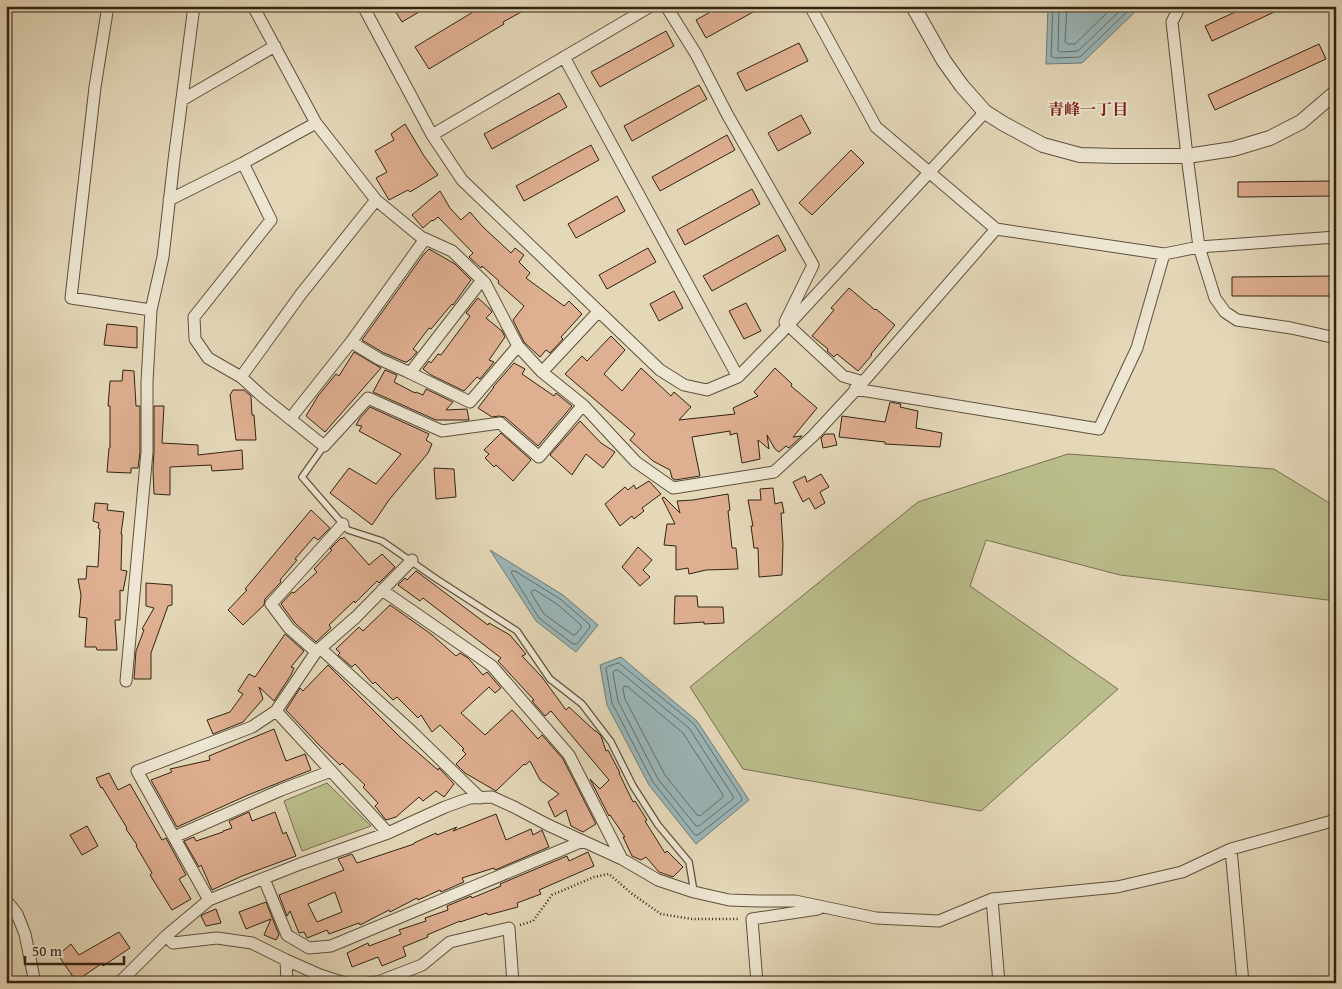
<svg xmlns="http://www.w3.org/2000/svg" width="1342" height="989" font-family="'Gentium Book Plus','Noto Serif JP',serif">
<rect width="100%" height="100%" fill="#e4d8b9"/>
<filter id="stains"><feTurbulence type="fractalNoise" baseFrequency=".004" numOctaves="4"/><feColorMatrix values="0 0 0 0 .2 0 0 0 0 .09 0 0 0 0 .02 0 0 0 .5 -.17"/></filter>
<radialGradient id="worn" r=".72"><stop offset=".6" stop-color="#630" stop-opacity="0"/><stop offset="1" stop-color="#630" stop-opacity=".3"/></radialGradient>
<path fill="#babd8b" stroke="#76704e" d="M1068,454L1274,469L1336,507V601L1120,575L986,540L970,586L1118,689L981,811L743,769L690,687L918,502Z
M327,783L371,826L302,851L284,801Z"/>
<path fill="#9ab7ba" stroke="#707c76" d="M1048,6H1138L1136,11L1082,63L1046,64Z
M490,550L563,595L598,625L576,652L536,621Z
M621,657L697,721L749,800L696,844L649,785L607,705L600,665Z"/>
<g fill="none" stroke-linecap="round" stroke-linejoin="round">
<path stroke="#666d66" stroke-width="1" d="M1053,6L1051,56L1054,58L1080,57L1133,6
M1059,6L1058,50L1060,52L1078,51L1125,6
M1067,6L1065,42L1068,44H1075L1114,6
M512,571H515L560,599L589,624L590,627L577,644H573L539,618L512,574Z
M535,590L557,604L581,625V628L575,635H573L544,614L531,593L532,591Z
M619,663L694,724L742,798L741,801L698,835H695L653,782L612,703L606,669L607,667Z
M618,670L689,728L733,796V799L699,826H696L658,779L618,701L613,673L614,671Z
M625,686L628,687L683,733L723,795V797L700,816L697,815L665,775L625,699L623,689Z"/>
</g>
<path fill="#dfaf91" stroke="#312311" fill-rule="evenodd" d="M392,6H429L402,22Z
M483,6H532L503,22L504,24L429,69L415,47Z
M721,6H764L706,38L696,20Z
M1248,6H1287L1212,41L1205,26Z
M666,31L674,46L600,87L591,72Z
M799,43L808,61L746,91L737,73Z
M1319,44L1326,59L1215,110L1208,95Z
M699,85L707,99L632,141L624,126Z
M559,93L567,107L492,149L484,134Z
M801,115L811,133L778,151L768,133Z
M405,124L424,156L438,175L410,192L408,190L389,200L376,178L387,172L375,151L394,140L391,134Z
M727,135L735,150L660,191L652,177Z
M591,145L599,160L524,201L516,186Z
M851,150L864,163L812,215L799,203Z
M1336,181V196L1238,197V182Z
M752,189L760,204L685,245L677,230Z
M440,191L450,208L461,220L470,212L483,227L511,253L515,248L524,255L519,262L530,273L526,278L564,306L569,301L582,314L561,337L563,339L550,353L546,350L540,357L524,342L513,320L524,306L498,283L499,281L482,266L481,268L469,257L473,253L438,217L433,221L432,220L423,228L412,215Z
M617,196L625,211L576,238L568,224Z
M778,235L786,250L712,291L703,276Z
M648,248L656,262L607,289L599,275Z
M429,249L455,264L471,280L453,305L452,304L431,329L429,328L413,349L417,352L410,360H409L407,362H405L382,352L362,340L424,254Z
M1336,276V296H1232V277Z
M849,288L875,310L876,309L895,325L871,354L872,355L858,371L837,354L834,357L827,351L828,349L812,336L834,310L831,308Z
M674,291L683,308L659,321L650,304Z
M478,298L489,308L492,312L486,318L502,331L505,337L489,360L494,362L480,379L477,377L464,391L431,375L423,369L429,361L431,363L438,354L441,355L470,316L466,313Z
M746,303L761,331L744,339L729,311Z
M107,324L137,327V348L104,345Z
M611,336L625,350L604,374L622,391L641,368L671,396L674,392L691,407L679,420L735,414L733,408L758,396L754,392L775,368L792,384L791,386L817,408L793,437L802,436L789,448L786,446L779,452L775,449L767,435L769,449L758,440L760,459L742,463L737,433L730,435V431L692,437L700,476L675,480L672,478L670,470L653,461L630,440L635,434L565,374L582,356L587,361Z
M354,352L381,368L325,432L306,416L318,396L336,374L339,376Z
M514,363L525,369L522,374L554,396L556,393L572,406L538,446L505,417L499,416L492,417L478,408L494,387H493Z
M123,370L134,371L136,406H140V452L138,468H131V473L107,472L109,448H110V406H108L110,381H122Z
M385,370L397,375L394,382L415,393L416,392L423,395L426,389L453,402L446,410L467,409L469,420H436L373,392Z
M233,390H244L251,396L252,415H254L256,440H236L230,395Z
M890,402L901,404L900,407L918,411L916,428L942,433L940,447L885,444V442L839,437L842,416L885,422Z
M154,406H164L162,443L198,445V455L242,450L243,469L212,471L211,465L170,467V495L154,494L153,469L154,452Z
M370,407L429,434L426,440L432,444L428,453L389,500L372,525L330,493L349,468L376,484L401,454L359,431L362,426L356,425L360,418Z
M580,421L601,443L615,452L603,468L586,454L572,475L550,455Z
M501,433L531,460L513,481L496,465L494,467L485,458L489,454L484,450Z
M825,434H834L837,445L823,448L821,438Z
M434,468L454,469L456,497L436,499Z
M821,474L829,487L820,492L825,503L815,509L809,498L803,502L793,482L805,476L807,482Z
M649,481L661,494L642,508L644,511L634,519L632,516L620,526L605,504L625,487L628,490L634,485L636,489Z
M773,488L775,504L782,502L784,513H781L783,545L782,575L759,577L758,548H754L751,526H753L748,500H761L760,489Z
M728,494L730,510L728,511L732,548H736L738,569L706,570L689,574L688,568L676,570V546L664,545L667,524H675L662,498L664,497L680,513L677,501L693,500Z
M95,503L108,504L107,510L124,512L121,534H122L121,570L127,571L123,591L120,590V620H115L117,650H97L96,647H85L87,618L79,617L81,595L78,579H86L87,566L98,567L100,529L98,528L99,523L93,521Z
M311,510L330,528L318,540L314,537L295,559L297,560L280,580L281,582L265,599L264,605L243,625L228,610L247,590L245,589Z
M344,537L369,565L382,554L395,567L379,583L377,581L355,603L354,601L329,625L331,628L316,642L295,623L281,604L292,592L294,593L317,572L314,569L332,550L330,549L341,538L342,539Z
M638,547L652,560L643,570L650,577L640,586L622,567Z
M416,571L488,625L489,623L510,635L526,654L522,656L542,677L566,710L569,707L595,731H596L601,736L606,751L608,750L620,773H619L633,802L635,801L647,820L645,821L665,853L667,851L683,867L673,877L659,872L646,857L641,860L632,856L623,837H625L610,815L609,816L590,779L600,789L609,780L551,711L545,716L532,701L534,700L498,661L501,658L423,598L420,601L398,585L405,578L407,580Z
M146,583L172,585V605L168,606L151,653V679H134L136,651L144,630L142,629L154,608L146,606Z
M675,596H697L698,607H723L724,623L704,624V622L674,624Z
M390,605L431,634L456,656L460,653L468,658L483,675L487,672L501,688L495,693L489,687L461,713L485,735L512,710L538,739L542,735L563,759L596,824L583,832L571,826L566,810L555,817L548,802L559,794L540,780L530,761L525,765L524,764L496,791L465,773L456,764L466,754L462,750L464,749L440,725L432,732L421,715L418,718L397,697L393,700L375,682L373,684L355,664L352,667L338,655L340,653L336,649L359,627L363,631Z
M285,634L304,651L291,667L294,668L291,675L274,701L259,687L263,699L243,722L213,734L207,720L230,712L243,694L238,691L249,674L255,677Z
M328,665L400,737L438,770L439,768L454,784L444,797L436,791L423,801L419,797L396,817L386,820L375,806L378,803L363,787L365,785L342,763L340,765L319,745L286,710L300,688L303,691Z
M274,729L286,761L305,754L311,770L248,795L177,827L151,780L172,772L170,769L210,760L209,756Z
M109,773L118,790L130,784L162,840L166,838L186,875L179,879L191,899L172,910L150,875L152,873L136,846L137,845L126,829L127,828L102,787L101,788L96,778Z
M249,812L252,821L275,812L283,834L286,832L296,856L242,876L212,890L201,865L199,867L184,841L194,837L196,841L223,832V831L232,828L229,821Z
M496,814L506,840L531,829L533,835L542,830L549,847L495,870L494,868L462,878L464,882L441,892L440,890L418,900L417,898L390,912L389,910L360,925L359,923L329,934L327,930L307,938L304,932L299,933L290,911L287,916L279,895L344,870L338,859L352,854L357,863L414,844V843L436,833L437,835L457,827L453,831ZM335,892L342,912L317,922L308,904Z
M87,826L98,846L82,855L70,835Z
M588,852L594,866L539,890L541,894L517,903L518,907L488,915L487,913L460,922V921L427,935L428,937L403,947L406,956L382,966L378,957L352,967L347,953L368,943L369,946L401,934L399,930L426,921L425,918L448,910L447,906L471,896L472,898L501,886L500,884L567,856L569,861Z
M266,902L279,935L276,940L264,935L271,919L246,929L239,912Z
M216,909L221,923L206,926L201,916L204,914Z
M119,932L130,948L103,966L101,964L76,981L58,955L71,944L79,955Z"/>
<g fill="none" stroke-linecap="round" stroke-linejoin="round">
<defs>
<path id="service" d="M324,446L302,477L348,530L382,541L435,578L517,631L550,679L582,704L611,742L633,786L658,825L689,862L694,892"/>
<path id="minor" d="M108,6L95,87L71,298L151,310
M253,6L316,123L376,200L421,237L452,251L482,280L485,283L518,346L542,372L583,405L636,462L673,488L774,472L813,436L863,382L996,229
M363,6L432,135L462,180L660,370L684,385L707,390L738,377L779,335L985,112
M666,6L696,54L727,114L813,265L785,322
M810,6L876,127L996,229L1164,254L1199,247L1336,237
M1180,6L1172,22L1187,156L1199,247L1215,298L1225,312L1237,320L1291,328L1336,338
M564,57L738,377
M182,100L275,46
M432,135L651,6
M169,200L243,163
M376,200L301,294L241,377L263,397L324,446L368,398L442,431L500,423L539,457L583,405
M788,325L843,376L863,382
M351,342L425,239
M542,372L598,312
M410,373L482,280
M241,377L208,358L195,339L194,317L271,220L243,163L316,123
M855,389L1099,429L1137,348L1164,254
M290,419L351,342L379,359L406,371L470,402L518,346
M382,590L492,666L569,755L622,859
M320,648L408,728L480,798
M316,652L289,628L271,604L343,524
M126,681L147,452V382L151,310L163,257L174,160L194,6
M276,711L388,833
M174,837L281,790L331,771
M1231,849L1243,983
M264,879L287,935L309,948L331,946L583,841
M992,899L999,983
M6,900L17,914L25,934L35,983
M209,900L137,771L252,727L276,711L316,652L356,617L412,560
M166,936L173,943L217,938L252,943L286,960L320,975L345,983
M286,960L287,983
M119,983L166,936L209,900L300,864L388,833L445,807L470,798L492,797L514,807L548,825L622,859L658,880L694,892L729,900L758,901H795L876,918L939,921L992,899L1117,887L1182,872L1231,849L1336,820
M367,983L378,982L422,965L450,942L509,928L513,983
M757,983L752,919L818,909"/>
<path id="tertiary" d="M913,6L944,61L962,86L985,112L1004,124L1043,145L1080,155L1117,156H1187L1233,149L1270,138L1301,122L1336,92"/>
</defs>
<use href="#service" stroke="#5e503b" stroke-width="8"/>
<use href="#minor" stroke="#5e503b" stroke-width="13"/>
<use href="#tertiary" stroke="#5e503b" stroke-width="16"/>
<path stroke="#312311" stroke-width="2.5" stroke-dasharray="1 2.5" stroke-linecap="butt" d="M520,925L533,921L552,895L594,877L609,874L631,893L661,914L692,919H740"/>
<use href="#service" stroke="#ede6d2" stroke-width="5.5"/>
<use href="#minor" stroke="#ede6d2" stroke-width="11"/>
<use href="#tertiary" stroke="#ede6d2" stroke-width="14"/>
</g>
<g text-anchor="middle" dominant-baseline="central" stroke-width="4" stroke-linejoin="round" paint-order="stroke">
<g font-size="16" font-weight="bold" fill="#7a1f14" stroke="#ede6d2">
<text x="1088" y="109">青峰一丁目</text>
</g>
</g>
<rect width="1342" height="989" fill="none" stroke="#e4d8b9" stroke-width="25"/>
<rect x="8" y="8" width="1327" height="974" fill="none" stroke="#312311" stroke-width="2.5"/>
<rect x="12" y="12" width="1317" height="964" fill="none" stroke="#312311"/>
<path d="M25 956v8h99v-8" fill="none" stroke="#312311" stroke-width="2.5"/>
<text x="32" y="956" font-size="15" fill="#312311" stroke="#ede6d2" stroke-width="4" paint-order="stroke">50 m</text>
<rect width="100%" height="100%" filter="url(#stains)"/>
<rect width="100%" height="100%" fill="url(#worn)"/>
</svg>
